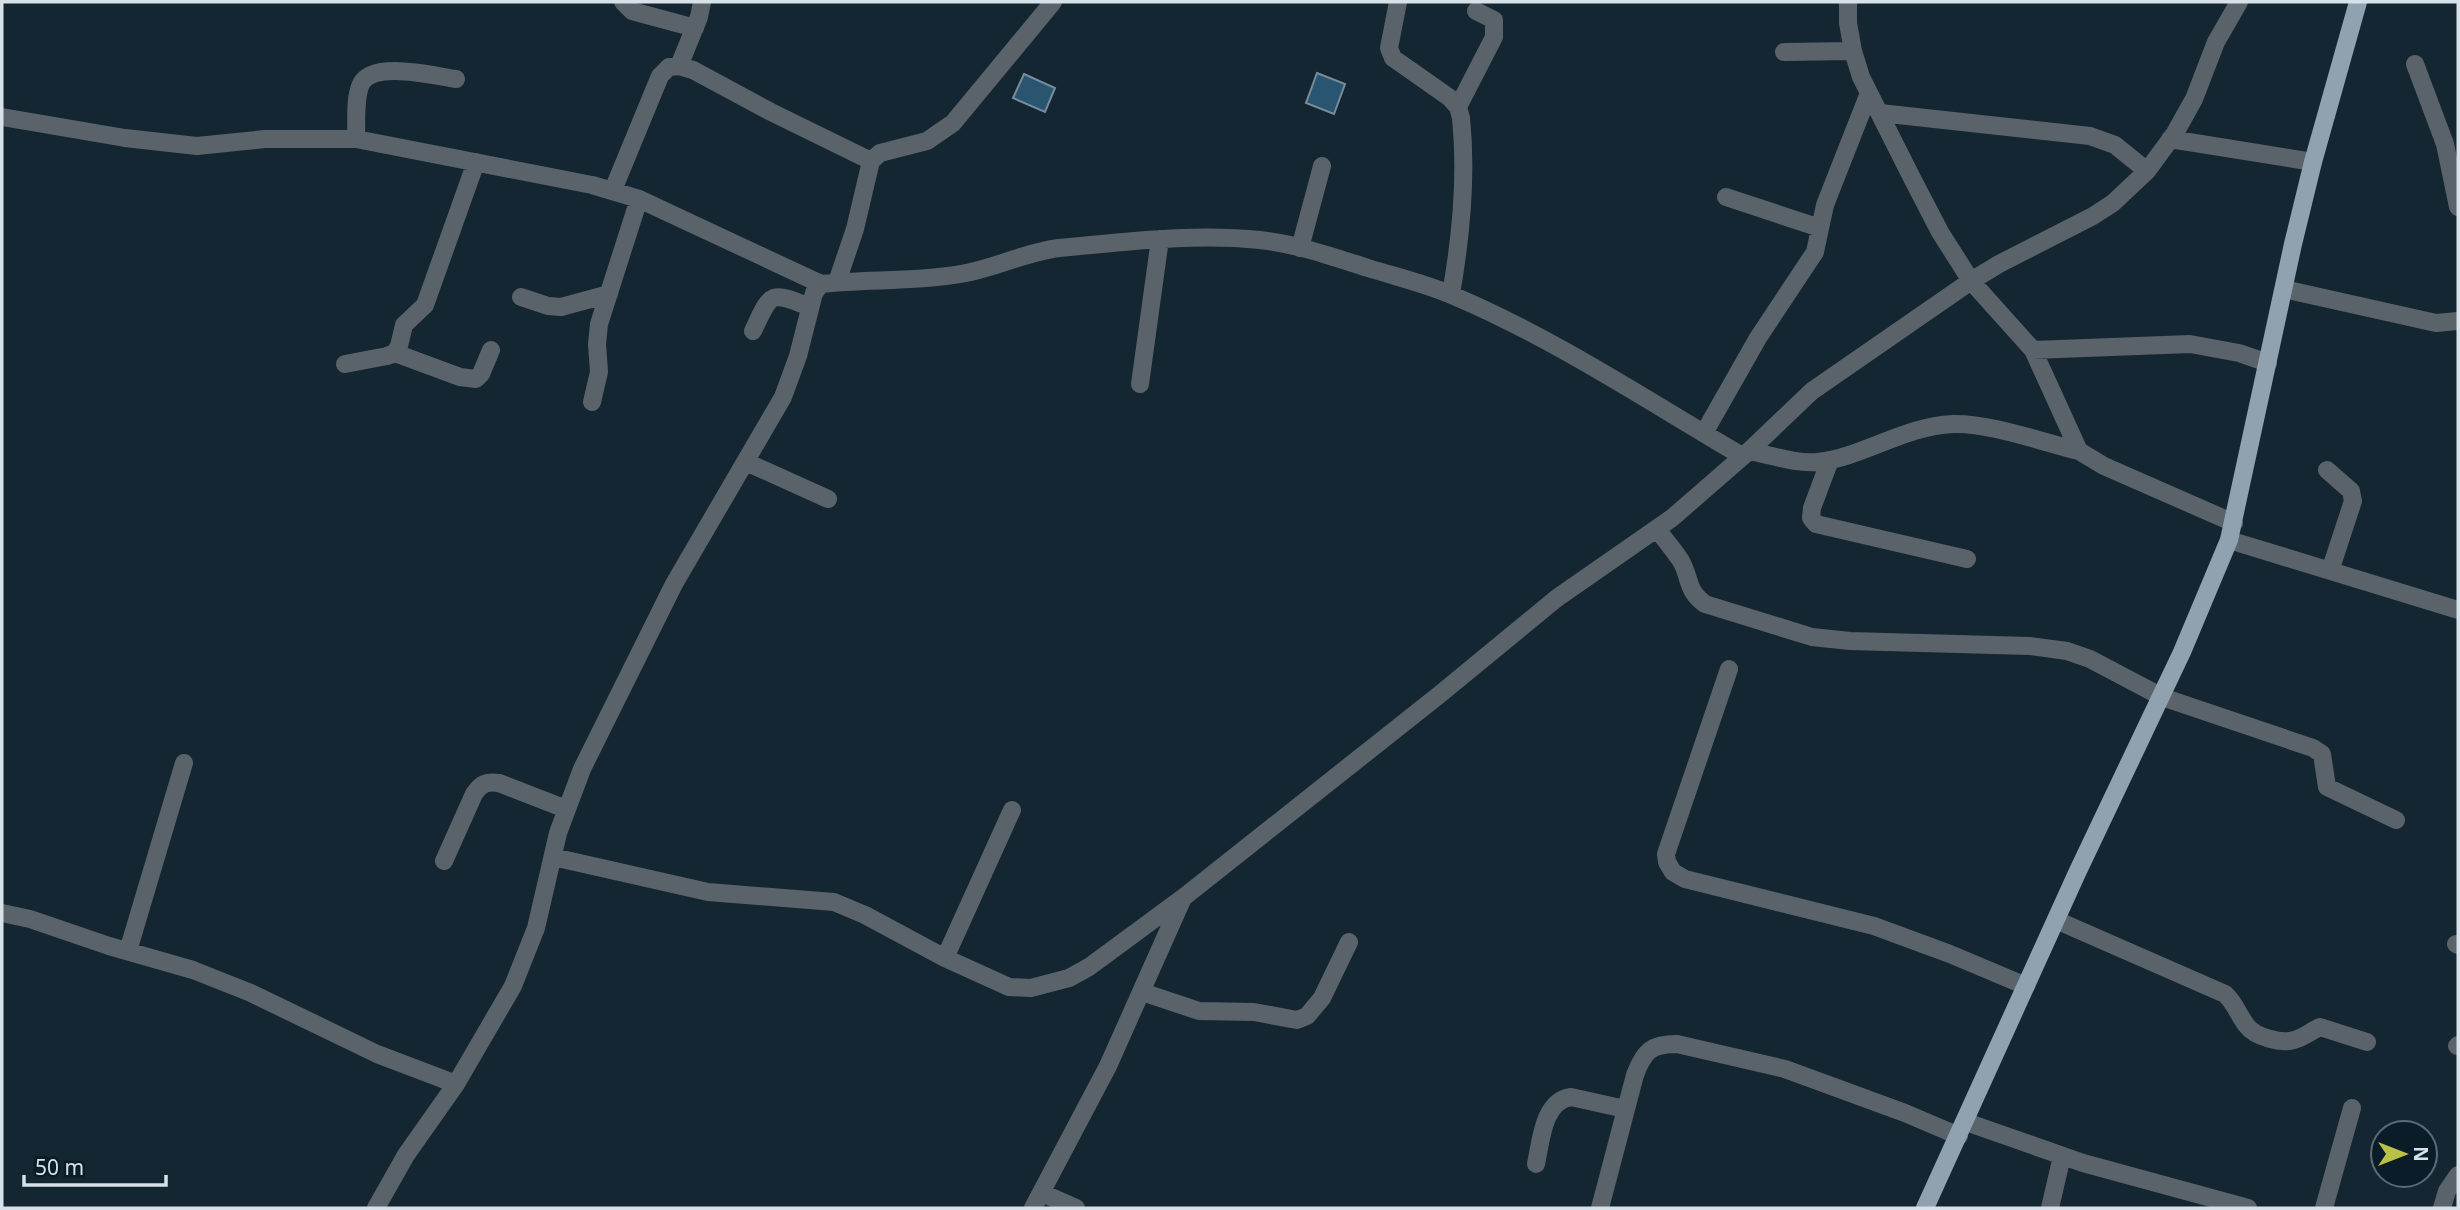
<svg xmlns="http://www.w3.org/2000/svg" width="2460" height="1210" font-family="'Noto Sans',sans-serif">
<rect width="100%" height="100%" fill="#142632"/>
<path fill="#295571" stroke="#778c9b" stroke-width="2" d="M1317,73L1345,84L1334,114L1306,103Z
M1024,74L1055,88L1045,112L1013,98Z"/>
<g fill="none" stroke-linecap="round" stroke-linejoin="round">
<path stroke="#5a6369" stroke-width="18" d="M623,2L632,11L695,28
M1398,2L1389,48L1393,58L1450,98L1458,107L1461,118C1467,176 1461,237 1451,294
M1848,2V23L1853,51L1861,77L1913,180L1940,232L1971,281L2033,350L2079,451L2104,466L2234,523
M1784,52L1853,51
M2415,64L2445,144L2458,207
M679,66L699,17L702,2
M1458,107L1494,37V20L1476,11
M1880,113L2090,136L2115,145L2147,171
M2,117L125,138L197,146L265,139H356L592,185L639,199L821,284
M356,139C357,123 354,99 361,84C373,60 434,76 456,79
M2170,139L2313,162
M613,190L660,76L669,67L679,66L693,70L771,112L871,161
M1726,197L1820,228
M1300,248L1322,166
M837,282L855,229L871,161L880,153L927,141L953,123L1053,2
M2284,289L2436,323L2458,321
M521,297L548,306L561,307L609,294
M753,331C771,293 769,290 810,307
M2033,350L2190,344L2239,353L2268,363
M395,353L460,377L476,379L481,374L491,350
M345,364L387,356L395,353L399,346L404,325L425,305L476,162
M1140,384L1160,239
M592,402L599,372L597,344L599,324L639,199
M1704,433L1758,338L1815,252L1825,205L1869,93
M1749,451C1770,455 1796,464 1818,462C1863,457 1904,426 1953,424C1990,423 2042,442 2079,451
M1830,460L1812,508L1811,518L1816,524L1967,559
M746,462L828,499
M2327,470L2351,491L2353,501L2330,571
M1657,529C1665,540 1674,550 1681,561C1691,579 1686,590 1705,604L1812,637L1850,641L2030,646L2067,651L2090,659L2162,697L2313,748L2322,754L2327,787L2396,820
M2229,540L2458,610
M1729,669L1666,854L1667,862L1673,872L1685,879L1874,926L1950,954L2026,986
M553,857L708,892L834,902L865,915L945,958L1009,987L1031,988L1069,978L1089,967L1184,897L1439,695L1557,598L1672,518L1749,451L1812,391L1971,281L1999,264L2093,216L2113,203L2147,171L2175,133L2194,99L2216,42L2239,2
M444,861L474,794C481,784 486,781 499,783L566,809
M2,913L30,919L109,946L193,970L251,993L377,1054L456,1084
M2056,920L2225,994C2236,1004 2238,1015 2247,1026C2255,1037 2282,1044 2294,1040C2303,1038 2311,1031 2320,1027L2367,1042
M2456,944L2458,945
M128,951L184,763
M945,958L1012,810
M1142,992L1199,1011L1254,1012L1297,1020L1307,1016L1322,998L1349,942
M2457,1046L2458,1045
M1966,1122L2083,1163L2248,1208
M1536,1164C1541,1141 1543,1101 1571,1097L1625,1109
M1042,1193L1076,1208
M376,1208L406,1155L456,1084L513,986L536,928L558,833L582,769L674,584L783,397L798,356L814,293L821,284C869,279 918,282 966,273C998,267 1026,252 1059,248C1126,242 1193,233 1260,240C1297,244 1333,257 1368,268C1397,277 1427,284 1454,296C1555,339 1648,401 1742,456
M1033,1208L1108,1066L1182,900
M1600,1208L1635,1075C1644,1051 1651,1044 1677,1044L1785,1069L1905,1113L1959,1136
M2050,1208L2062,1156
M2324,1208L2352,1108
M2442,1208L2447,1191L2458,1175"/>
<path stroke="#90a2af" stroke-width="18" d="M1925,1208L2077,873L2182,652L2229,540L2293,244L2313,162L2358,2"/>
</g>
<rect width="2460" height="1210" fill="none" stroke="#d6e1e9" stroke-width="7"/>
<g transform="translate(2404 1154) rotate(90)"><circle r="33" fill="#0a1c27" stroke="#5c6b75" stroke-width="2"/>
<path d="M0-5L12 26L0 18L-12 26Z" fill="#bac046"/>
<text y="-10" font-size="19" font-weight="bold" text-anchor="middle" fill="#d6e1e9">N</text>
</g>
<path d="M24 1175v10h142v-10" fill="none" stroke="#d6e1e9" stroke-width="3.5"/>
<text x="35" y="1175" font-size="21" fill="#d6e1e9" stroke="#0a1c27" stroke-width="5" paint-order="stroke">50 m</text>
</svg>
